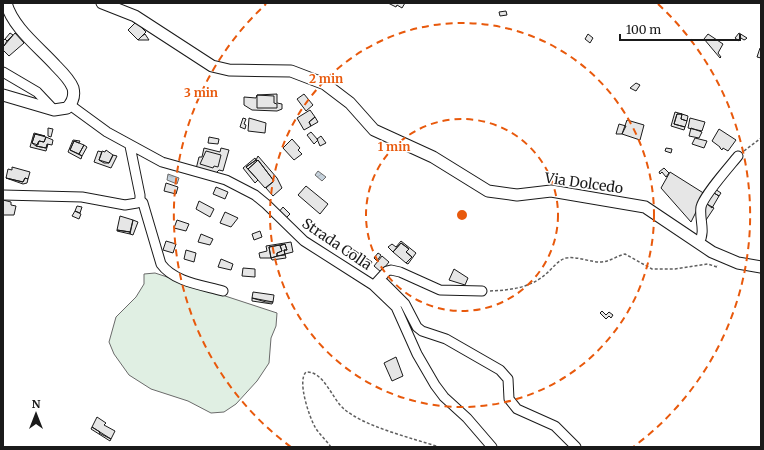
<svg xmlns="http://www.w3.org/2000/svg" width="764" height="450" font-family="Merriweather,serif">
<defs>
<pattern id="water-waves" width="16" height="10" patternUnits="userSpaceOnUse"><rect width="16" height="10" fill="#c6d2dc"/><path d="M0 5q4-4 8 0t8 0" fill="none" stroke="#aab4bc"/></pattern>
</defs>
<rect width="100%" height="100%" fill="#fff"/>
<path fill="#e0efe3" stroke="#6a6a6a" d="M155,273L277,313L276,326L271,338L269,363L257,381L236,404L224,412L211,413L188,401L151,389L129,375L114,354L109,342L116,317L136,297L144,284V274Z"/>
<path fill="url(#water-waves)" stroke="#6a6a6a" d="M318,171L326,177L322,181L315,175Z
M168,174L179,178L177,184L167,180Z"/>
<path fill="#e6e6e6" stroke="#1a1a1a" d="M388,3H405L402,8L397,5L396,7Z
M506,11L507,15L500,16L499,12Z
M136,22L146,32L138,40L128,30Z
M10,33L13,35L7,41L5,39Z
M15,33L24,43L9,56L3,50V47Z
M739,33L747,38L746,39L744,40L741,38L739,41L735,38Z
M145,34L149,40H138L142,36Z
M588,34L593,38L590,43L585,39Z
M708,34L723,44L718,53L721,57L720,58L704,39Z
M5,39L7,41L4,46L3,41Z
M760,48L761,49V58L757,57Z
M636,83L640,85L636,91L630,88Z
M277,94V103L282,104V109L277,111L252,110L244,105V97L256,98L257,95Z
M304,94L313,105L306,111L297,99Z
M257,95L274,96V103L277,104V108H257Z
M310,110L315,117L309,122L311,126L304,130L297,118Z
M675,112L682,114H677L674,124L685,127L684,130L671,126Z
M677,114H682L681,119L687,121L685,127L674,124Z
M682,114L688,116L687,121L681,119Z
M315,117L318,122L311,126L309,122Z
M243,118L246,119L244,124L246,125L245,129L240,127Z
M249,118L266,123L265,133L248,131Z
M690,118L705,122L702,131L688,128Z
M627,120L644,125L640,140L622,134Z
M619,124L626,126L622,134H616Z
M48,128L53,129L51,137L48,136Z
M691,128L702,132L699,138L689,136Z
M719,129L736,140L728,151L723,148L722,150L720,148V147L712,141Z
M311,132L318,140L314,144L307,135Z
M34,133L45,136L35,134L32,143L36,146L46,148L48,144L46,151L30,147Z
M35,134L46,137L44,142L39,141L38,145L32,143Z
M321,136L326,143L320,146L317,139Z
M46,137L53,140L52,145L47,144L46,148L36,146L39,141L44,142Z
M209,137L219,139L218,144L208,143Z
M695,138L707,141L704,148L692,144Z
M292,139L300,148L298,150L302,154L294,160L283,148Z
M73,140L80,141L79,143L74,141L70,150L82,156L81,159L68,152Z
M74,141L84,145L79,154L70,150Z
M84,145L87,147L82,156L79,154Z
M204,148L220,152L221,148L229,150L223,171L219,170L215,174L196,169L199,157H202Z
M666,148L672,149L671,153L665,151Z
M106,150L113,155L109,163L99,160L102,151L105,152Z
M98,151L102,152L99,160L104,163H109L113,155L117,156L111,168L94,162Z
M206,151L221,155L218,167L214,166L213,168L200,164Z
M258,156L277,178L282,188L273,196L266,188L274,181L258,160L257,161L256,160Z
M255,158L256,160L246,167L258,180L255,183L243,168Z
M256,160L257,161L248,169L246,167Z
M258,160L274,181L265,188L248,169Z
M12,167L30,172L28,179L25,178L23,182L6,178L8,169L12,170Z
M664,168L669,173L666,177L662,172L660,174L659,172Z
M670,172L705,194L691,222L661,188Z
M6,178L23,182L25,178L28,179L27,183L23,184Z
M166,183L178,187L176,194L164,191Z
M306,186L328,204L320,214L298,195Z
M216,187L228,192L225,199L213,194Z
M715,189L721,193L719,196L714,193L711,195Z
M714,193L719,196L712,208L707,204L711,195Z
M3,200L11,202V205L16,206L14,215H3Z
M199,201L214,209L210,217L196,209Z
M707,204L714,208L706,220L702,212Z
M77,206L82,207L80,213L75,211Z
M283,207L290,214L285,219L278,213Z
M75,211L81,214L79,219L72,216Z
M225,212L238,218L231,227L220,223Z
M120,216L133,220L130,232L117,230Z
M133,220L138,222L133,235L130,234Z
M177,220L189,224L186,231L174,228Z
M117,230L130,232V234L117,231Z
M260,231L262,237L254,240L252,234Z
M201,234L213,239L210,245L198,242Z
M166,241L176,244L173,253L163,250Z
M401,241L416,253L408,264L406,263L412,257L406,252L409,249L401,243L393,252L388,247L392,244L396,247Z
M291,242L293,252L285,254L284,250H287L285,244L269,247L271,258H260L259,253L267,251L266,246Z
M401,243L409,249L406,252L412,257L406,263L393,252Z
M285,244L287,250H284L285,255L277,256V253L282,251L280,246Z
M280,245L282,251L277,253V256L271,258L269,247Z
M351,248L372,262L367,270L346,256Z
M186,250L196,253L194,262L184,259Z
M378,253L381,255L377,261L374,258Z
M285,254L286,258L272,260L271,258Z
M382,256L389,262L381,272L374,266Z
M221,259L233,264L231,270L218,267Z
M243,268L255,269V277L242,276Z
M454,269L468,278L465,285L449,280Z
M253,292L274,295L273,302L252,298Z
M252,298L266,302H273L272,304L252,301Z
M602,311L606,315L609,312L613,315L611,318L609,316L606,319L600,313Z
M396,357L403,376L392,381L384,363Z
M97,417L106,423L104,425L115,431L111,439L92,427Z
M92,427L100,432L99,433L111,439L110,441L91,429Z"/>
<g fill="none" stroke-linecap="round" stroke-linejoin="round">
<defs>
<path id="minor" d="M3,72L37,92L54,110
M70,105L107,132L162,162L226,180L255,195L266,204L304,241L373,285L396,307L417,354L435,385L444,397L467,418L492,447
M3,195L82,197L125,205L137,203L140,200V195L130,146
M140,200L143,203L161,264C174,282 202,285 223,291
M699,243C706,231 699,219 701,207C703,196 730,166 738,156
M379,282L384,283L405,304L417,327L422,331L446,339L500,370L508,379L509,399L517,409L555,426L576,447
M375,284L387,271L391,270L400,272L440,290L482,291"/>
<path id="major" d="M102,3L135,16L212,66L229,70L291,71L325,84L350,103L374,130L433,157L488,191L517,195L551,191L645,207L712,252L738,263L761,267
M3,95L54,110L67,108C72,103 75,96 73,88C70,80 62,72 56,66C39,47 13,28 6,3"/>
</defs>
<use href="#minor" stroke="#1a1a1a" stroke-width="11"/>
<use href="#major" stroke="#1a1a1a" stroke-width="13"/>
<path stroke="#5f5f5f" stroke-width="1.5" stroke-dasharray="3 2" stroke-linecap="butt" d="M744,151L761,138
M490,291C511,290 531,288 547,273C553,268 558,260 566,258C577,256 589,262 600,262C610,262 616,256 625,254L652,269H675L708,264L717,267V265
M331,447C326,440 319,434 315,427C309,416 297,381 306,372C324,371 332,399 344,409C365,427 412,438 439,447"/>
<use href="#minor" stroke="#fff" stroke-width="9"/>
<use href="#major" stroke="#fff" stroke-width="11"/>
</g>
<g fill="none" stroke="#e8590c" stroke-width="2" stroke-dasharray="7 5">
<circle cx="462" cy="215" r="96"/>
<circle cx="462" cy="215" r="192"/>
<path d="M291 447A288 288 0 0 1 266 4M658 4A288 288 0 0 1 633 447"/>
</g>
<g text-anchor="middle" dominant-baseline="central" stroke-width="3" stroke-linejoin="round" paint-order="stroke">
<g font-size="14" fill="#1a1a1a" stroke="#fff">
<text transform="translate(584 183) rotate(8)">Via Dolcedo</text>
<text transform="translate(337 244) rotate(34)">Strada Colla</text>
</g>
</g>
<circle cx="462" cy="215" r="6" fill="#e8590c" stroke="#fff" stroke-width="2"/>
<g font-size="12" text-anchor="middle" font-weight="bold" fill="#e8590c" stroke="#fff" stroke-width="3" stroke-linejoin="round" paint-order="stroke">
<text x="326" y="83">2 min</text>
<text x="201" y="97">3 min</text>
<text x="394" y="151">1 min</text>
</g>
<rect width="764" height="450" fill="none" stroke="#1a1a1a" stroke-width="8"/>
<g transform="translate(36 414)" stroke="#ffffff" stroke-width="3" paint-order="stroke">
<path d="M0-3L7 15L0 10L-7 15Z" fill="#1a1a1a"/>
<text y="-6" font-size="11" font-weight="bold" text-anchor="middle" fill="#1a1a1a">N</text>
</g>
<path d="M620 34v6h120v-6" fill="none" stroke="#1a1a1a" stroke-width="2"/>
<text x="626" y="34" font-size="12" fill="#1a1a1a" stroke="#ffffff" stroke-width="3" paint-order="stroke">100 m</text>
</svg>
